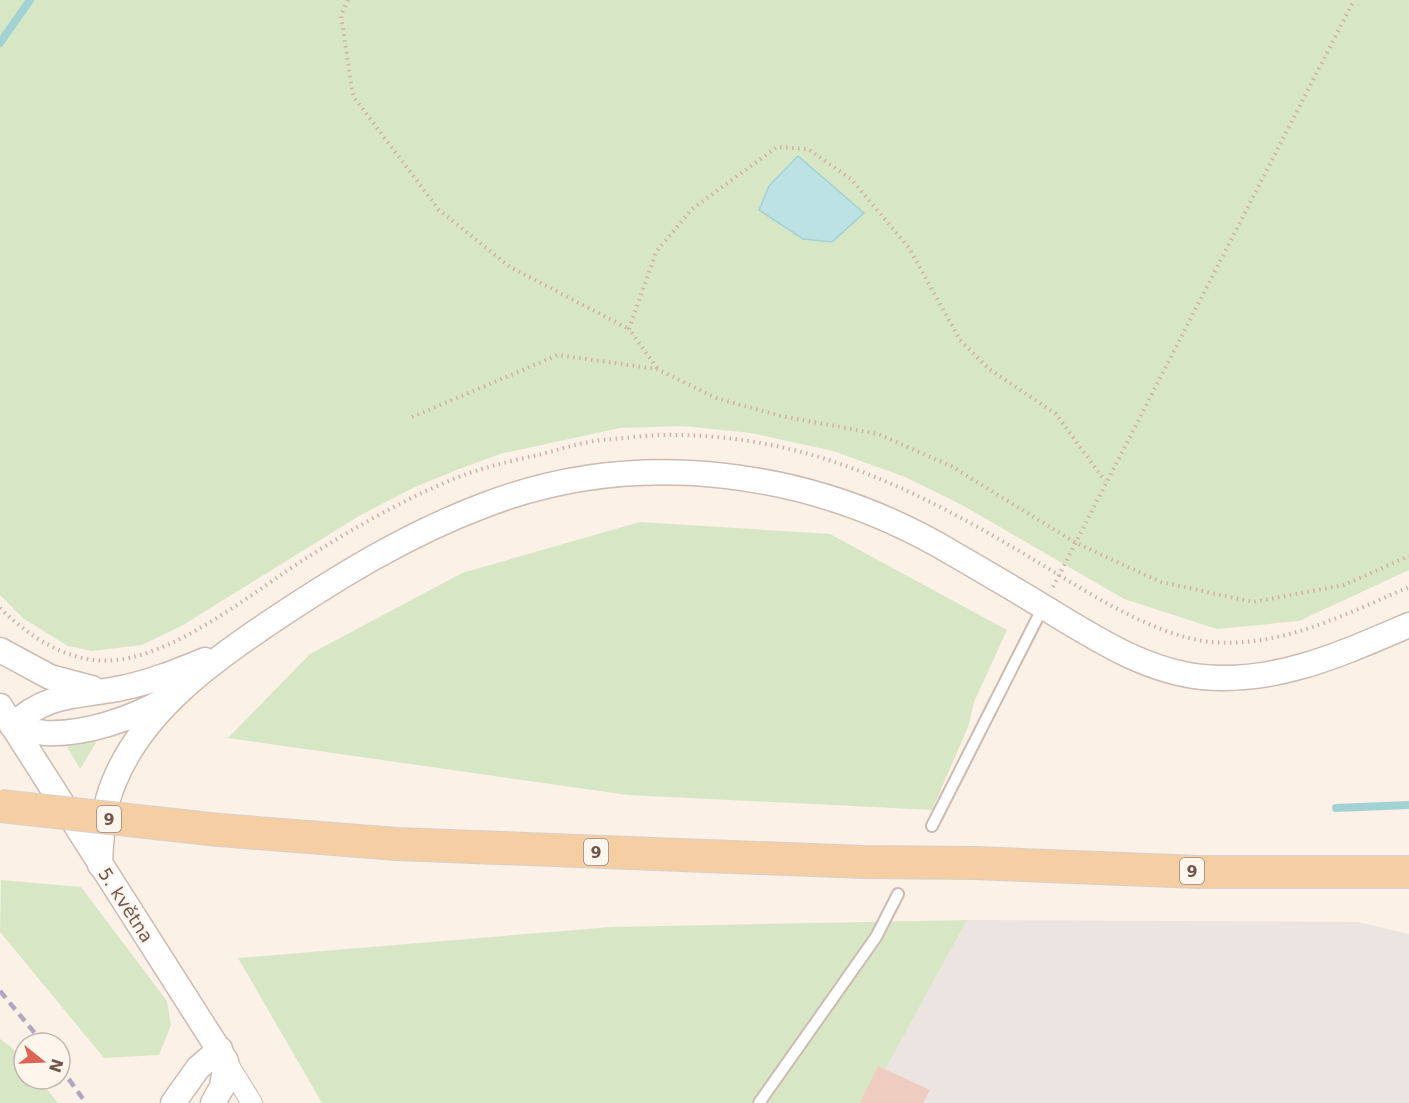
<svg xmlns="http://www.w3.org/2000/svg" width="1409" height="1103" font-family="'DejaVu Sans',sans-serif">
<rect width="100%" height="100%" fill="#fbf1e6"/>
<path fill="#ebe4e0" d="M967,920L1358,922L1409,934V1103H867Z"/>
<path fill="#d7e7c6" d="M0,0H1409V570L1299,621L1217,629L1124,599L962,505L905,477L833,451L751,433L683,426L620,428L500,454L459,469L413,488L359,516L183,625L142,645L92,651L68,646L24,619L0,595Z
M640,522L830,534L1007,630L974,702L968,727L932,810L628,795L228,738L310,654L462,573Z
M90,737L96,743L80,769L67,747Z
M1,880L81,887L167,1001L171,1025L159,1055L104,1058L0,932Z
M967,920L867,1103H322L238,958L611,927Z
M0,1039C19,1053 24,1055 24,1079H39L58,1103H0Z"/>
<path fill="#bce2e3" stroke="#a3d2d4" stroke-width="1.5" d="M798,156L864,213L832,242L803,239L759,210L769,186Z"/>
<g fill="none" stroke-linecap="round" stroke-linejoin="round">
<path stroke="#a3d2d4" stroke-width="8" d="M0,43L30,0
M1336,808L1409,805"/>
</g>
<path fill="#eecdc0" d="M878,1066L930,1090L923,1103H860Z"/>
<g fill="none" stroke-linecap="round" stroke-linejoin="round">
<defs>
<path id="service" d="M932,826L1043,607
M759,1103L876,937L898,894"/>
<path id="minor" d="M226,1061L252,1103"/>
<path id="tertiary" d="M0,650L50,677L92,688
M0,706L226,1061L222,1087L213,1103
M12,726C47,692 78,697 122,688C151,682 178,671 205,660
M12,726C23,729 34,732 45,733C84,735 132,719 166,699
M100,865C101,837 103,808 114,782C143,710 212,661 275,619C341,575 410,533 485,505C639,446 814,470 954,554C985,572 1016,590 1047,609C1095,638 1145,671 1202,677C1277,684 1341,654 1409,625
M173,1103L198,1068L220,1049"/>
<path id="primary" d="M219,830L397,844L863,862L975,863L1199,872H1409"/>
</defs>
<use href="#service" stroke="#cebab0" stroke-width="14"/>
<use href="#minor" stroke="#cebab0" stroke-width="22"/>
<use href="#tertiary" stroke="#cebab0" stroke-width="27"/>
<use href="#primary" stroke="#d8d0cd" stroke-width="34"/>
<path stroke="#d3b1a3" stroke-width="4" stroke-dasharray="1.5 4.5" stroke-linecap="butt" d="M348,0L341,15L353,96L439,210L510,267L629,329
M657,368L629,329L656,252L692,209L777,147L808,149L851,179L909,248L960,340L989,369L1056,414L1105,481
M412,417L558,355L657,369L716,398L781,416L878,434L951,466L1076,543L1161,582L1253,602L1344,585L1409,556
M1053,587L1354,0
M0,608C30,638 72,665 116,660C181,653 255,590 311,555C362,523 418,491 475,471C497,464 520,459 542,454C562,449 582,442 602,440C627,438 654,434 679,435C812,437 919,491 1031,558C1081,588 1152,636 1211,642C1281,648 1346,614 1409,587"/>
<use href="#service" stroke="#fff" stroke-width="10"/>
<use href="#minor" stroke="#fff" stroke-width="20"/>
<use href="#tertiary" stroke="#fff" stroke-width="24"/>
<use href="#primary" stroke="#f5cea3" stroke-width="32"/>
<path stroke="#b3a5c4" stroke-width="4.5" stroke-dasharray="9 6" stroke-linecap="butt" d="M0,991L43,1043
M60,1067L86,1103"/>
<defs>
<path id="primary-bridge" d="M0,806L219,830"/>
</defs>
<use href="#primary-bridge" stroke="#d8d0cd" stroke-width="34" stroke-linecap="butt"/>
<use href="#primary-bridge" stroke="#f5cea3" stroke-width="32"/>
</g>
<g text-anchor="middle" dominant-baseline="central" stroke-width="4.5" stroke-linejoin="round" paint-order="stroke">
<g fill="#fef5ec" stroke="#9c867d" stroke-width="1.5">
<rect x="97" y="806" width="24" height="26" rx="4.5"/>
<rect x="584" y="839" width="24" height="26" rx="4.5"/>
<rect x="1180" y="858" width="24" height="26" rx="4.5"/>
</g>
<g font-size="16" font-weight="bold" fill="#72564d">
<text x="109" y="819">9</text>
<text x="596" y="852">9</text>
<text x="1192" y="871">9</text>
</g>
<g font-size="18" fill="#72564d" stroke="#fef5ec">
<text transform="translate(126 905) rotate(57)">5. května</text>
</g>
</g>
<g transform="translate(42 1061) rotate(108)"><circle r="28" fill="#fef5ec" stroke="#c6b5ac" stroke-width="1.5"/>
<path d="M0-4.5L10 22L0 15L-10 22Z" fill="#dc6454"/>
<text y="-9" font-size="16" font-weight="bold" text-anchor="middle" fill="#72564d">N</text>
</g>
</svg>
